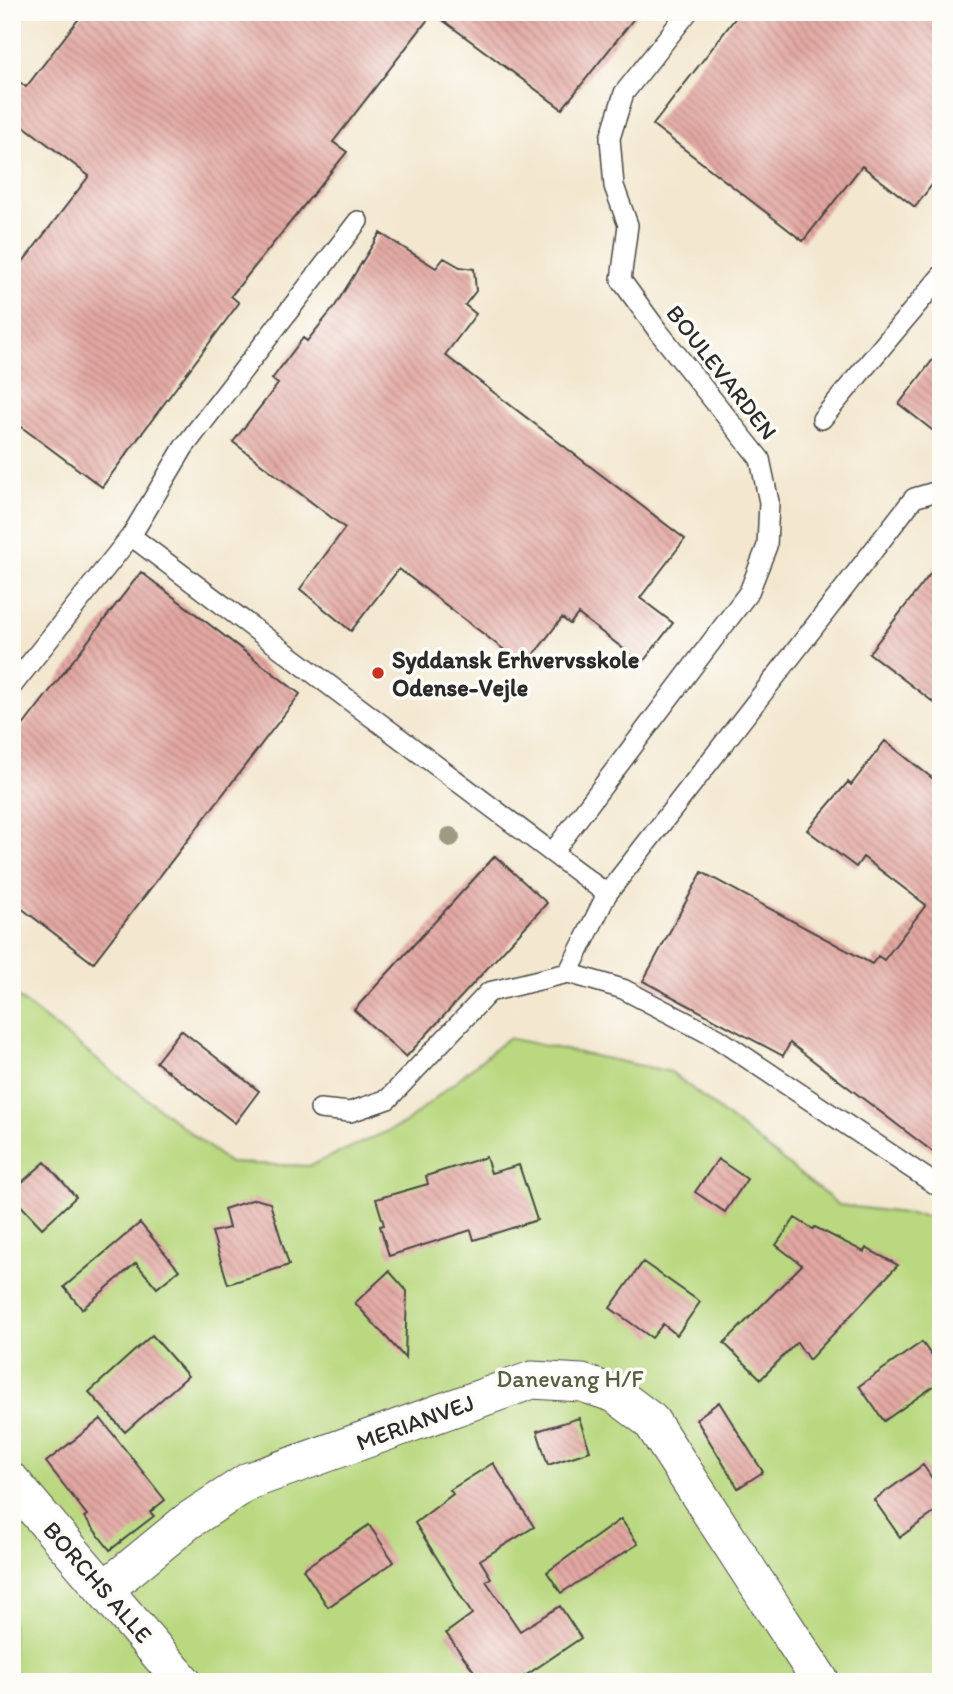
<svg xmlns="http://www.w3.org/2000/svg" width="953" height="1694" font-family="Itim,sans-serif">
<defs>
<pattern id="building-back-hatch" width="6" height="6" patternUnits="userSpaceOnUse" patternTransform="scale(1.75)"><rect width="6" height="6" fill="#e3a7a2"/><path d="M-1 5l2 2M0 0l6 6M5-1l2 2" fill="none" stroke="#b88884"/></pattern>
</defs>
<rect width="100%" height="100%" fill="#fdfcf7"/>
<filter id="ink" filterUnits="userSpaceOnUse"><feTurbulence type="fractalNoise" baseFrequency=".0143" numOctaves="2"/><feDisplacementMap in="SourceGraphic" scale="14" xChannelSelector="R" yChannelSelector="G"/><feConvolveMatrix kernelMatrix="1 2 1 2 8 2 1 2 1" color-interpolation-filters="sRGB"/></filter>
<filter id="wash" filterUnits="userSpaceOnUse"><feTurbulence type="fractalNoise" baseFrequency=".00686" numOctaves="4" result="noise"/><feDisplacementMap in="SourceGraphic" scale="28" xChannelSelector="R" yChannelSelector="G"/><feGaussianBlur stdDeviation="1.57" result="paint"/><feColorMatrix in="noise" values="0 0 0 0 0 0 0 0 0 0 0 0 0 0 0 0 0 1.4 0 .05"/><feComposite in="paint" operator="in"/></filter>
<g filter="url(#wash)">
<rect width="100%" height="100%" fill="#f3e7cf"/>
<path fill="#b9d87f" stroke="#728255" stroke-width="2" d="M12,993L229,1163L309,1166L404,1124L508,1038L671,1072L839,1205L941,1218V1682H12Z"/>
<g id="blocks">
<path fill="url(#building-back-hatch)" d="M84,12H639L562,109L433,13L333,142L347,152L231,296L239,303L102,487L12,420V276L89,176L12,117V76L26,87Z
M740,12H941V173L915,207L862,166L803,241L653,125Z
M380,233L436,268L444,258L460,267L474,269L476,291L465,305L476,314L445,355L685,539L640,598L673,623L642,663L578,614L570,624L562,618L525,666L399,569L351,631L300,589L345,528L233,442L278,384L272,379L303,338L307,341L335,306Z
M941,349V437L899,404Z
M941,560V708L869,653Z
M141,572L300,694L93,963L12,901V740Z
M885,741L941,785V1158L790,1043L783,1056L643,981L702,872L872,964L878,956L884,960L926,905L863,857L856,867L807,830L848,782L851,785Z
M495,856L547,903L406,1057L354,1010Z
M181,1030L259,1091L235,1123L156,1062Z
M486,1157L491,1173L519,1165L537,1220L474,1240L471,1230L389,1256L380,1226L384,1225L376,1199L428,1184L426,1176Z
M718,1159L747,1179L725,1212L695,1192Z
M45,1162L76,1197L42,1228L12,1196V1191Z
M255,1199L270,1203L289,1265L228,1284L212,1232L229,1228L224,1209Z
M795,1218L813,1229L815,1227L864,1252L866,1248L898,1265L809,1360L797,1342L761,1379L724,1343L802,1265L776,1245Z
M140,1223L179,1270L157,1288L136,1263L82,1309L64,1287Z
M643,1262L700,1302L677,1335L663,1324L652,1338L610,1308Z
M389,1271L407,1291L405,1358L355,1303Z
M152,1335L188,1376L125,1432L89,1392Z
M922,1342L941,1369V1381L884,1421L859,1386Z
M719,1402L763,1472L738,1488L696,1419Z
M579,1418L590,1451L548,1465L537,1431Z
M101,1419L165,1500L150,1512L154,1516L110,1550L84,1517L87,1515L46,1462Z
M493,1463L534,1527L480,1560L491,1578L486,1581L520,1631L560,1606L581,1638L516,1682H482L446,1633L472,1614L415,1523L453,1494L450,1490Z
M923,1465L941,1491V1508L900,1537L874,1500Z
M621,1519L638,1544L561,1593L547,1572Z
M369,1525L394,1562L328,1607L303,1569Z"/>
</g>
</g>
<g filter="url(#ink)">
<use href="#blocks" fill-opacity="0" stroke="#494744" stroke-width="2"/>
<g fill="none" stroke-linecap="round" stroke-linejoin="round">
<defs>
<path id="service" d="M822,419L941,276
M131,536L184,447L358,221
M12,686L131,536L607,894
M553,852L749,592L767,546L769,502L760,459L658,331L621,280L628,225L614,186L610,138L624,93L688,12
M568,973L607,894L914,498L941,490
M320,1109L350,1112L388,1099L489,992L568,973L623,989L717,1038L941,1188"/>
<path id="minor" d="M12,1482L183,1682
M105,1589L188,1521L249,1481L532,1380L582,1383L615,1394L651,1421L821,1682"/>
</defs>
<use href="#service" stroke="#494744" stroke-width="22"/>
<use href="#minor" stroke="#494744" stroke-width="39"/>
<use href="#service" stroke="#fff" stroke-width="19"/>
<use href="#minor" stroke="#fff" stroke-width="37"/>
</g>
<circle fill="#9d9c83" cx="450" cy="837" r="10"/>
</g>
<circle fill="#c8321e" stroke="#fdfcf7" stroke-width="2.5" cx="378" cy="673" r="7"/>
<g text-anchor="middle" dominant-baseline="central" stroke-width="7" stroke-linejoin="round" paint-order="stroke">
<g font-size="24" fill="#2b2b2b" stroke="#fdfcf7">
<text transform="translate(722 372) rotate(52)">BOULEVARDEN</text>
<text transform="translate(415 1422) rotate(-20)">MERIANVEJ</text>
<text transform="translate(98 1582) rotate(49)">BORCHS ALLE</text>
</g>
<g font-size="24" font-weight="bold" fill="#2b2b2b" stroke="#fdfcf7" text-anchor="start">
<text x="392" y="659">Syddansk Erhvervsskole<tspan x="392" dy="28">Odense-Vejle</tspan></text>
</g>
<g font-size="24" fill="#565f44" stroke="#fdfcf7">
<text x="570" y="1378">Danevang H/F</text>
</g>
</g>
<rect width="953" height="1694" fill="none" stroke="#fdfcf7" stroke-width="42"/>
</svg>
